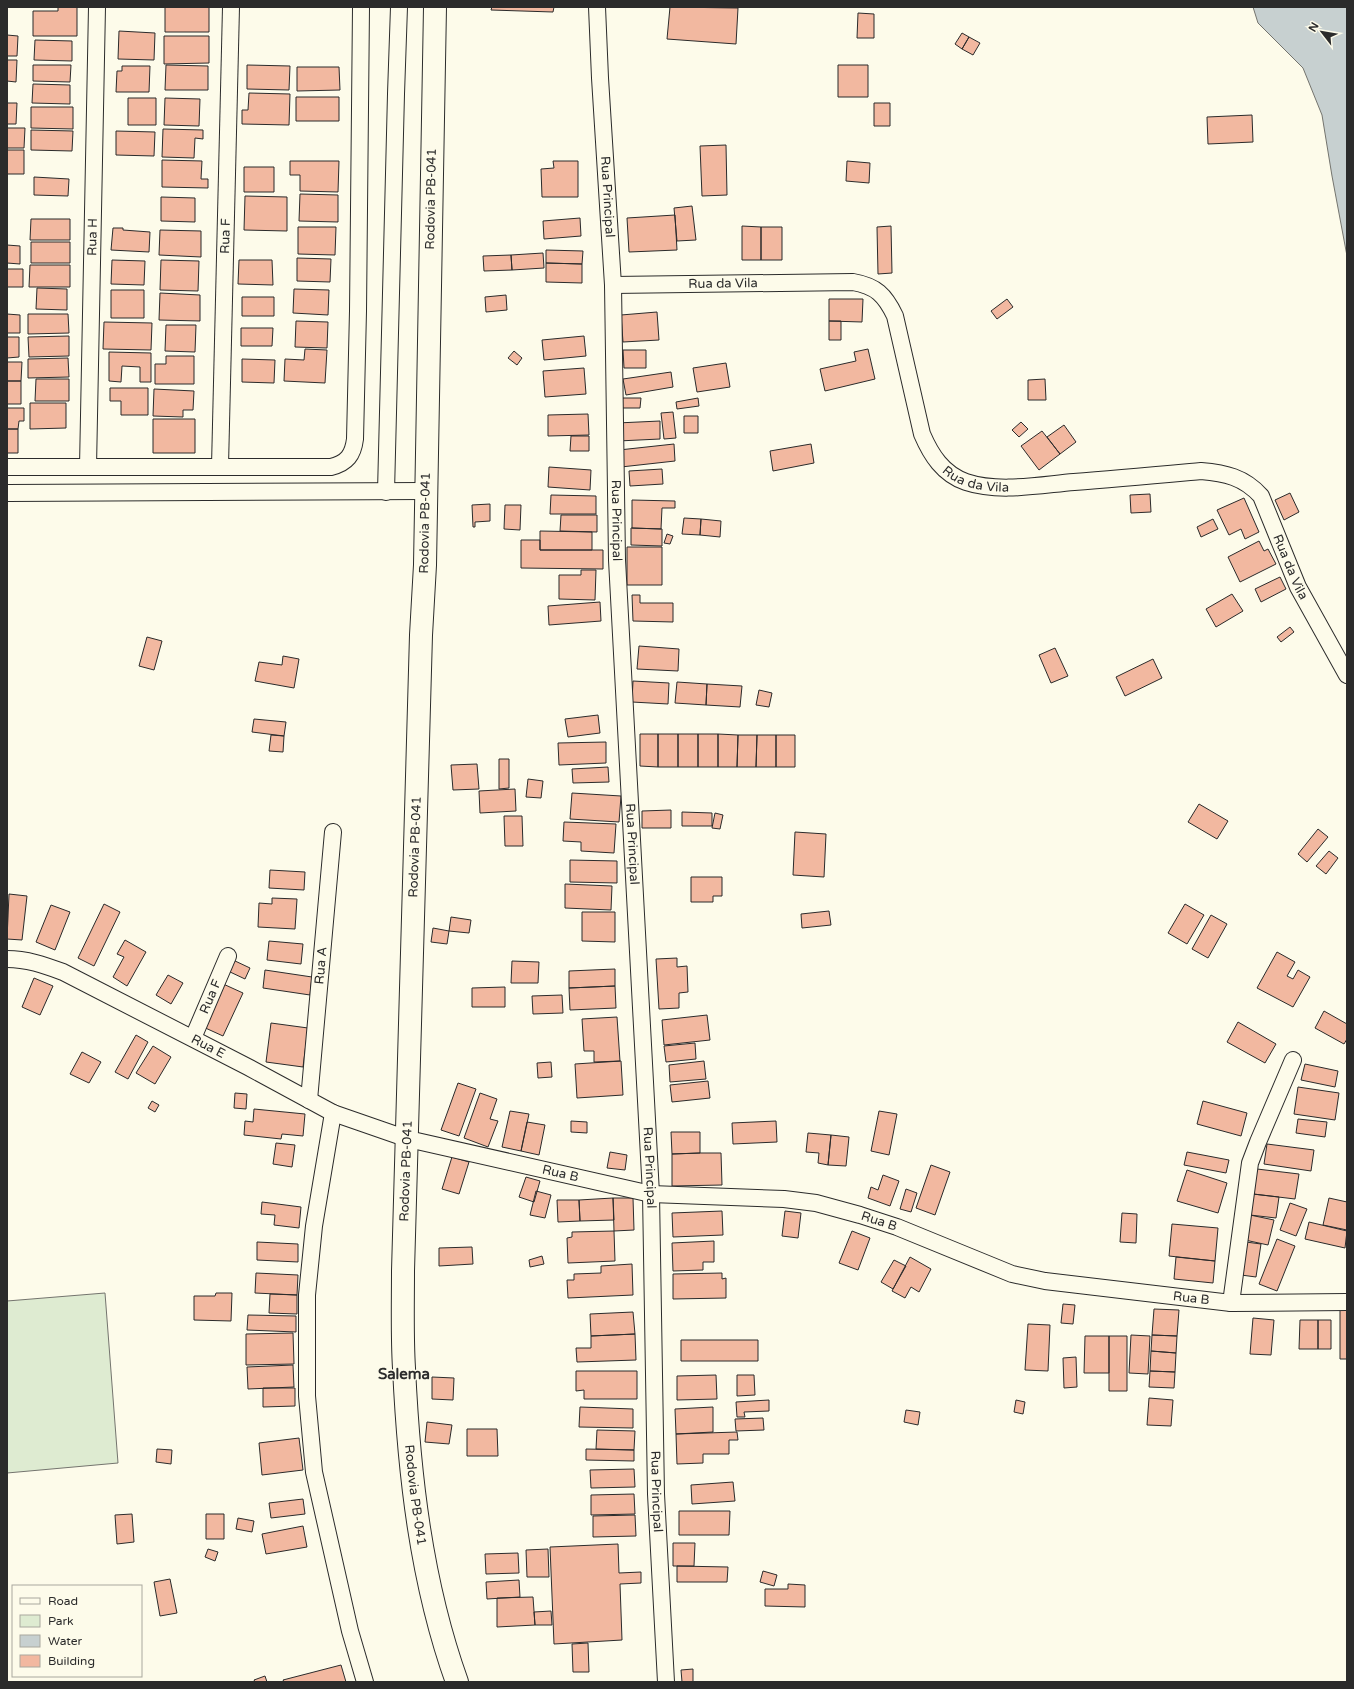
<svg xmlns="http://www.w3.org/2000/svg" width="1354" height="1689" font-family="'Varela Round',sans-serif">
<rect width="100%" height="100%" fill="#fdfbea"/>
<path fill="#deebd1" stroke="#74746e" d="M105,1293L118,1463L7,1473V1301Z"/>
<path fill="#c7d0d0" stroke="#74746e" d="M1253,7H1347V256L1332,176L1322,115L1303,68L1258,23Z"/>
<path fill="#f2b8a0" stroke="#2b2b2b" d="M58,7H77V36H33V11H58Z
M165,7H209V32H165Z
M492,7H554L553,12L491,10Z
M670,7L738,8L736,44L667,39Z
M858,13L874,14V38H857Z
M119,31L155,33L154,60L118,59Z
M962,33L969,37L962,49L955,44Z
M7,35L18,36L17,56H7Z
M164,36H209V63L164,64Z
M969,37L980,43L973,55L962,49Z
M35,40L72,41V61L34,60Z
M7,60H17L16,82L7,81Z
M33,65H71L70,82L33,81Z
M166,65L208,66V90H165Z
M247,65L290,66L289,90L247,89Z
M838,65H868V97H838Z
M122,66H150L149,92H116L117,71H122Z
M297,67H339L340,90L297,91Z
M33,84L70,85V104L32,103Z
M249,93L290,94L289,125L242,124V110H248Z
M296,97H339V121H296Z
M128,98H156V125H128Z
M165,98L200,99L199,126L164,125Z
M7,103H17L16,124H7Z
M874,103H890V126H874Z
M31,107H73V129L31,128Z
M1252,115L1253,142L1208,144L1207,117Z
M7,128H25L24,148H7Z
M163,129L203,130V139L195,138L194,158L162,157Z
M31,130L73,131L72,151L31,150Z
M116,131L155,132L154,156L116,155Z
M726,145L727,195L702,196L700,146Z
M7,150H24V174H7Z
M162,160L202,161L201,179H208V188L162,187Z
M290,161H339L338,192L300,191V175H290Z
M553,161H578V197H542L541,169L554,168Z
M847,161L870,163L869,183L846,181Z
M244,167H274V192H244Z
M34,177L69,179L68,196L34,195Z
M300,194L338,195V222L299,221Z
M245,196L287,197V231L244,230Z
M161,197L195,198V222L161,221Z
M692,206L696,240L677,241L674,208Z
M675,215L677,250L629,252L627,218Z
M580,218L581,236L544,239L543,221Z
M31,219H70V240H30Z
M742,226L761,227V260H742Z
M891,226L892,273L878,274L877,227Z
M298,227H336L335,255L298,254Z
M761,227H782V260H761Z
M113,228H123V230L150,232L149,252L111,250Z
M160,230L201,231V257L159,255Z
M31,242H70V263H31Z
M7,245L20,246V264L7,263Z
M546,250L583,251L582,264L546,263Z
M543,253L544,268L512,270L511,255Z
M511,255L512,270L484,271L483,256Z
M297,258L331,259L330,282L297,281Z
M112,260L145,261L144,285L111,284Z
M161,260L199,261L198,291L160,290Z
M239,260H272L273,285L238,284Z
M546,263L582,264V283L546,282Z
M30,265H70V287H29Z
M7,269H23V287H7Z
M37,288L67,289V310L36,309Z
M294,289L329,290L328,315L293,313Z
M111,290H144V318H111Z
M160,293L200,295V321L159,320Z
M506,295L507,310L486,312L485,297Z
M242,297H274V316H242Z
M829,299H863L862,322L829,321Z
M1007,299L1013,307L997,319L991,311Z
M657,312L659,340L623,342L621,315Z
M7,314L20,315V333H7Z
M28,314H68L69,333L28,334Z
M296,321L328,322L327,348L295,347Z
M829,321H841V340H829Z
M104,322L152,323L151,350L103,349Z
M166,325H196L195,352L165,351Z
M241,328H273L272,346H241Z
M69,336V356L29,357L28,337Z
M584,336L586,356L544,360L542,340Z
M7,337H19V357L7,358Z
M305,349L327,350L325,383L284,381L285,359L304,360Z
M868,349L875,379L825,391L820,369L856,361L854,352Z
M623,350H646V368H624Z
M514,351L522,358L517,365L508,358Z
M109,352L151,353V382H140V367L122,366L121,382L109,381Z
M166,356H194V384H155V364H166Z
M68,358L69,377L28,378V359Z
M242,359L275,360L274,383L242,382Z
M7,362H22L21,381H7Z
M726,363L730,387L697,392L693,368Z
M584,368L586,394L545,397L543,371Z
M671,372L673,387L626,395L623,379Z
M36,379H69V401H35Z
M1045,379L1046,400H1028V380Z
M7,381H21V404H7Z
M110,388H148V415H121V401H110Z
M154,389L194,391L193,410H183V417L153,416Z
M621,398H641L640,408H621Z
M698,398L699,406L677,409L676,402Z
M30,403H66V428L30,429Z
M7,408H24V421H19L18,429H7Z
M673,412L676,438L664,439L661,413Z
M588,414L589,435L548,436V415Z
M684,416H698V433H684Z
M153,419H195V453H153Z
M660,421V439L618,441L617,423Z
M1021,422L1028,429L1019,437L1012,430Z
M1064,425L1076,442L1060,454L1047,437Z
M7,429H18V453H7Z
M1042,431L1060,454L1039,470L1021,446Z
M571,436H589V451H570Z
M674,444L675,461L621,467L619,450Z
M811,444L814,463L773,471L770,451Z
M549,467L591,470L590,490L548,487Z
M662,469L663,484L630,486L629,471Z
M1290,493L1299,512L1284,520L1275,500Z
M1150,494L1151,512L1131,513L1130,495Z
M551,495L596,496V514H550Z
M1244,498L1259,532L1245,539L1241,529L1229,535L1217,510Z
M632,500L675,501V508H662L661,529L632,528Z
M490,504V521L475,522V527H473L472,505Z
M505,505H521L520,530L504,529Z
M561,515H597V532L560,531Z
M684,518L701,519L700,535L682,534Z
M701,519L721,521L720,537L700,535Z
M1213,519L1218,529L1201,537L1197,527Z
M631,528L662,529V546L631,545Z
M540,531L592,532V550H540Z
M667,534L673,536L670,544L664,543Z
M521,540H540V550H603V569L521,568Z
M1259,541L1264,551L1268,549L1276,564L1240,582L1228,557Z
M627,547H662V585H627Z
M581,570H596L595,600L559,599V575H581Z
M1280,577L1286,589L1261,602L1255,589Z
M1232,594L1243,611L1216,627L1206,609Z
M632,595H640V603H673V622L633,621Z
M600,602L601,621L549,625L548,606Z
M1290,627L1294,632L1281,642L1277,637Z
M147,637L162,641L154,670L139,666Z
M639,646L679,649L678,671L637,669Z
M1055,648L1068,676L1051,683L1039,655Z
M283,656L299,659L294,688L255,681L259,662L282,665Z
M1153,659L1162,678L1125,696L1116,677Z
M633,681L669,683L668,704L632,702Z
M677,682L707,684L706,705L675,703Z
M707,684L742,686L740,707L706,705Z
M759,690L772,693L769,707L756,705Z
M598,715L600,733L568,737L565,719Z
M254,719L286,722L284,736L252,732Z
M640,734H658V767L640,766Z
M658,734H678V767H658Z
M678,734H698V767H678Z
M698,734H718V767H698Z
M718,734L738,735L737,767H718Z
M271,735L284,736L283,752L269,751Z
M738,735H757L756,767H737Z
M757,735H776V767H756Z
M776,735H795V767H776Z
M606,742V763L559,765L558,743Z
M499,759H509V788L499,789Z
M477,764L479,789L453,790L451,765Z
M608,767L609,782L573,783L572,769Z
M528,779L543,781L541,798L526,797Z
M515,789L516,811L480,813L479,791Z
M572,793L621,796L619,822L570,819Z
M1199,804L1228,821L1217,839L1188,822Z
M671,810V828H642V811Z
M682,812L712,813V826H682Z
M715,813L723,815L720,829L712,828Z
M504,816H522L523,846H505Z
M564,822L616,824L614,853L581,851V842L563,841Z
M1318,829L1328,837L1307,862L1298,854Z
M795,832L826,834L824,877L793,875Z
M1329,851L1338,858L1326,874L1316,866Z
M570,860L617,861V883L570,882Z
M270,870L305,872L304,890L269,888Z
M691,877H722V896H713V902H691Z
M565,884L612,886L611,910L565,908Z
M9,894L27,896L22,940L7,939Z
M272,898L297,899L295,929L258,927L259,903L272,904Z
M104,904L120,912L94,966L78,958Z
M1185,904L1204,915L1187,944L1168,933Z
M51,905L70,912L55,950L36,942Z
M829,911L831,925L802,928L801,914Z
M582,912H615V942L582,941Z
M1211,915L1227,924L1208,958L1192,949Z
M451,917L471,920L469,933L449,931Z
M433,928L449,931L447,944L431,942Z
M125,940L146,952L127,986L113,977L124,957L117,954Z
M269,941L303,944L301,964L267,960Z
M1277,952L1295,962L1287,976L1293,979L1298,970L1310,977L1293,1007L1257,988Z
M677,958V967L687,966L688,992L679,993V1008L659,1009L656,959Z
M233,960L250,968L245,979L228,971Z
M512,961L539,962L538,983H511Z
M615,969V986L569,988V971Z
M265,970L312,977L310,995L263,988Z
M168,975L183,983L171,1004L156,995Z
M34,978L53,986L40,1015L22,1007Z
M221,983L243,993L223,1036L201,1026Z
M615,986L616,1008L570,1010L569,988Z
M505,987V1007H472V988Z
M562,995L563,1013L533,1014L532,996Z
M1324,1011L1347,1024V1039L1344,1044L1315,1028Z
M707,1015L710,1040L664,1045L662,1020Z
M617,1017L620,1061L594,1062V1051H584L582,1019Z
M1238,1022L1276,1044L1265,1063L1227,1042Z
M271,1023L308,1028L303,1067L266,1062Z
M136,1035L148,1042L128,1079L115,1072Z
M695,1043L696,1059L666,1062L664,1046Z
M153,1046L171,1057L155,1084L136,1073Z
M82,1052L101,1062L89,1083L70,1074Z
M621,1061L623,1095L577,1098L575,1064Z
M704,1061L706,1079L670,1082L669,1065Z
M551,1062L552,1077L538,1078L537,1063Z
M1305,1064L1338,1071L1335,1087L1301,1080Z
M708,1081L710,1098L672,1102L670,1085Z
M458,1083L476,1089L459,1136L441,1130Z
M1298,1087L1339,1093L1335,1120L1294,1114Z
M235,1093L247,1094L246,1109L234,1108Z
M480,1093L497,1099L490,1119L498,1121L488,1147L464,1138Z
M152,1101L159,1105L155,1112L148,1108Z
M1203,1101L1247,1113L1241,1136L1197,1124Z
M254,1109L305,1114L303,1136L282,1134L281,1139L244,1135L245,1121L253,1122Z
M510,1111L529,1114L521,1151L502,1147Z
M879,1111L897,1114L889,1155L871,1151Z
M1298,1119L1327,1122L1325,1137L1296,1133Z
M571,1121L587,1122V1133L571,1132Z
M776,1121L777,1142L733,1144L732,1123Z
M527,1122L545,1125L539,1155L521,1151Z
M671,1132H700V1153L672,1154Z
M808,1133L831,1135L828,1165L818,1163L819,1153L806,1152Z
M831,1135L849,1137L846,1166L828,1165Z
M276,1143L295,1145L292,1167L273,1164Z
M1267,1144L1314,1150L1311,1171L1264,1164Z
M610,1152L627,1155L625,1170L607,1168Z
M1187,1152L1229,1160L1226,1173L1184,1165Z
M700,1153H721L722,1185L672,1186V1154Z
M452,1157L469,1162L459,1194L442,1189Z
M931,1165L950,1172L935,1215L916,1208Z
M1257,1169L1299,1174L1295,1199L1253,1194Z
M1187,1170L1227,1183L1218,1213L1177,1201Z
M883,1175L899,1181L890,1206L868,1198L871,1187L878,1190Z
M526,1177L540,1181L534,1202L519,1197Z
M906,1189L917,1193L911,1212L900,1209Z
M536,1191L551,1195L545,1218L530,1215Z
M1253,1194L1279,1197L1276,1218L1250,1215Z
M613,1198H633L634,1230L614,1231Z
M613,1198L614,1220L580,1221L579,1200Z
M1329,1198L1347,1202V1230L1323,1225Z
M557,1200H579L580,1221L558,1222Z
M262,1202L301,1207L299,1228L274,1225L275,1215L261,1214Z
M1290,1203L1307,1209L1296,1236L1280,1230Z
M722,1211L723,1235L673,1237L672,1213Z
M785,1211L801,1213L798,1238L782,1236Z
M1122,1213L1137,1214L1136,1243L1120,1242Z
M1250,1215L1274,1220L1268,1245L1245,1240Z
M1309,1222L1347,1231L1345,1248L1305,1239Z
M1172,1224L1218,1228L1215,1261L1169,1256Z
M614,1231L615,1261L568,1263L567,1238L572,1237V1232Z
M852,1231L870,1238L858,1270L839,1263Z
M1277,1239L1295,1246L1277,1291L1259,1284Z
M714,1241V1262H703V1270L673,1271L672,1243Z
M257,1242L298,1244V1262L257,1260Z
M1246,1242L1261,1244L1256,1277L1241,1275Z
M472,1247L473,1264L439,1266V1248Z
M542,1256L544,1264L530,1267L529,1260Z
M910,1257L931,1269L919,1292L911,1287L905,1298L892,1291Z
M1176,1257L1215,1261L1213,1283L1174,1279Z
M894,1260L906,1266L893,1289L881,1282Z
M632,1264L633,1295L568,1298L567,1280H574V1274L601,1273V1266Z
M256,1273L298,1275L297,1295L255,1293Z
M722,1273V1279L726,1278V1298L673,1299V1274Z
M216,1293H232L231,1321L194,1320V1296H215Z
M270,1294L297,1295V1314L269,1313Z
M1063,1304L1075,1305L1073,1324L1061,1323Z
M1154,1309L1179,1310L1177,1336L1152,1335Z
M1340,1309H1347V1359H1340Z
M633,1312L635,1334L591,1336L590,1314Z
M248,1315L296,1316V1332L247,1330Z
M1253,1318L1274,1320L1271,1355L1250,1354Z
M1300,1320H1318V1349H1299Z
M1318,1320H1331V1349H1318Z
M1028,1324L1050,1325L1048,1371L1025,1370Z
M293,1333L294,1364L246,1365V1334Z
M635,1334L636,1360L577,1362L576,1348H591V1336Z
M1131,1335L1150,1336L1148,1374L1129,1373Z
M1152,1335L1177,1336L1176,1353L1151,1351Z
M1085,1336H1109V1373H1084Z
M1109,1336H1127V1391H1109Z
M681,1340H758V1361H681Z
M1151,1351L1176,1353L1175,1372L1150,1371Z
M1076,1357L1077,1387L1064,1388L1063,1358Z
M293,1365L294,1387L248,1389L247,1367Z
M576,1371H637V1399H584V1390L576,1391Z
M1150,1371L1175,1372L1174,1388L1149,1387Z
M716,1375L717,1399L677,1400V1376Z
M737,1375H754L755,1395L737,1396Z
M432,1377L454,1378L453,1400L432,1399Z
M263,1388H295V1406L263,1407Z
M1149,1398L1173,1400L1171,1426L1147,1425Z
M769,1400V1411L744,1412L745,1417H737L736,1402Z
M1016,1400L1025,1402L1023,1414L1014,1412Z
M580,1407L633,1409V1428L579,1427Z
M713,1407V1432L676,1434L675,1409Z
M906,1410L920,1412L918,1425L904,1422Z
M763,1418L764,1430L736,1431L735,1419Z
M427,1422L452,1425L449,1444L425,1442Z
M467,1429H497L498,1456H467Z
M597,1430L635,1431L634,1450L596,1449Z
M737,1432L738,1440H729V1454H703V1463L677,1464L676,1434Z
M299,1438L303,1470L262,1475L259,1443Z
M157,1449L172,1450L171,1464L156,1462Z
M586,1449L634,1450V1461L586,1460Z
M634,1469L635,1487L591,1488L590,1470Z
M733,1482L735,1501L692,1504L691,1485Z
M634,1494L635,1514L591,1515V1495Z
M303,1499L305,1514L271,1518L269,1503Z
M679,1511H730L729,1535H679Z
M132,1514L134,1542L117,1544L115,1515Z
M206,1514H224V1539H206Z
M635,1515L636,1536L593,1537V1516Z
M238,1518L254,1521L252,1532L236,1529Z
M303,1526L307,1547L266,1554L262,1534Z
M673,1543H695L694,1566H673Z
M618,1544L619,1573L641,1572V1583L620,1584L622,1640L554,1644L550,1547Z
M208,1549L218,1552L215,1561L205,1557Z
M548,1549L549,1577H527L526,1550Z
M518,1553L519,1573L486,1574L485,1554Z
M677,1566L728,1567L727,1582H677Z
M763,1571L777,1575L774,1586L760,1582Z
M170,1579L177,1613L160,1616L154,1582Z
M519,1580L520,1597L487,1599L486,1582Z
M788,1584L805,1585V1607L765,1606V1589H788Z
M533,1597L535,1625L497,1627V1598Z
M551,1611L552,1625H535L534,1612Z
M588,1643L589,1672H573L572,1644Z
M341,1665L346,1682H284L283,1680Z
M693,1669V1682H682L681,1670Z
M265,1676L267,1682H255L254,1680Z"/>
<g fill="none" stroke-linecap="round" stroke-linejoin="round">
<defs>
<g id="street">
<path id="s1" d="M597,7L600,78L613,285L617,560L651,1194L656,1494L666,1682"/>
<path id="s2" d="M613,285L853,282C876,286 885,295 895,316L922,434C931,455 943,474 966,482C999,493 1039,485 1074,482C1116,479 1158,475 1201,471C1225,473 1244,477 1261,496L1298,587L1347,675"/>
<path id="s3" d="M220,466L231,7"/>
<path d="M7,467H331C347,463 353,455 355,439L358,311L361,7"/>
<path id="s4" d="M88,467L97,7"/>
<path d="M386,492L396,94L399,7"/>
<path d="M7,493L425,491"/>
<path id="s5" d="M7,959C27,959 44,965 63,972L248,1067L333,1113L408,1139L651,1194L784,1199L816,1203L860,1215L897,1227L1012,1274L1045,1281L1231,1303L1347,1302"/>
<path id="s6" d="M193,1038L228,956"/>
<path id="s7" d="M309,1100L333,832"/>
<path d="M333,1113L314,1226L307,1295V1396L314,1472L350,1631L365,1682"/>
<path d="M1231,1303L1250,1163L1258,1142L1293,1060"/>
</g>
<g id="secondary">
<path id="s8" d="M435,7L425,565L421,635L403,1271C403,1303 402,1336 404,1368C409,1474 421,1582 457,1682"/>
</g>
</defs>
<use href="#street" stroke="#2b2b2b" stroke-width="18"/>
<use href="#secondary" stroke="#2b2b2b" stroke-width="24"/>
<use href="#street" stroke="#fdfbea" stroke-width="16"/>
<use href="#secondary" stroke="#fdfbea" stroke-width="22"/>
</g>
<g text-anchor="middle" dominant-baseline="central" stroke-width="3" stroke-linejoin="round" paint-order="stroke">
<g font-size="13" fill="#2b2b2b" stroke="#fdfbea">
<text stroke="none"><textPath href="#s1" startOffset="190">Rua Principal</textPath></text>
<text transform="translate(431 199) rotate(-89)">Rodovia PB-041</text>
<text stroke="none"><textPath href="#s3" startOffset="230">Rua F</textPath></text>
<text stroke="none"><textPath href="#s4" startOffset="230">Rua H</textPath></text>
<text stroke="none"><textPath href="#s2" startOffset="110">Rua da Vila</textPath></text>
<text stroke="none"><textPath href="#s2" startOffset="494">Rua da Vila</textPath></text>
<text stroke="none"><textPath href="#s1" startOffset="514">Rua Principal</textPath></text>
<text transform="translate(425 523) rotate(-89)">Rodovia PB-041</text>
<text stroke="none"><textPath href="#s2" startOffset="865">Rua da Vila</textPath></text>
<text stroke="none"><textPath href="#s1" startOffset="838">Rua Principal</textPath></text>
<text transform="translate(415 847) rotate(-88)">Rodovia PB-041</text>
<text stroke="none"><textPath href="#s7" startOffset="135">Rua A</textPath></text>
<text stroke="none"><textPath href="#s6" startOffset="45">Rua F</textPath></text>
<text stroke="none"><textPath href="#s5" startOffset="221">Rua E</textPath></text>
<text stroke="none"><textPath href="#s1" startOffset="1162">Rua Principal</textPath></text>
<text transform="translate(406 1171) rotate(-88)">Rodovia PB-041</text>
<text stroke="none"><textPath href="#s5" startOffset="598">Rua B</textPath></text>
<text stroke="none"><textPath href="#s5" startOffset="922">Rua B</textPath></text>
<text stroke="none"><textPath href="#s5" startOffset="1246">Rua B</textPath></text>
<text stroke="none"><textPath href="#s1" startOffset="1486">Rua Principal</textPath></text>
<text stroke="none"><textPath href="#s8" startOffset="1489">Rodovia PB-041</textPath></text>
</g>
<g font-size="15" font-weight="bold" fill="#2b2b2b" stroke="#fdfbea">
<text x="404" y="1374">Salema</text>
</g>
</g>
<rect width="1354" height="1689" fill="none" stroke="#2b2b2b" stroke-width="16"/>
<rect x="12" y="1585" width="130" height="92" fill="#fdfbea" stroke="#a9a89e"/>
<rect x="20" y="1598" width="20" height="6" fill="#fdfbea" stroke="#a9a89e"/>
<text x="48" y="1605" font-size="12" fill="#2b2b2b">Road</text>
<rect x="20" y="1615" width="20" height="12" fill="#deebd1" stroke="#a9a89e"/>
<text x="48" y="1625" font-size="12" fill="#2b2b2b">Park</text>
<rect x="20" y="1635" width="20" height="12" fill="#c7d0d0" stroke="#a9a89e"/>
<text x="48" y="1645" font-size="12" fill="#2b2b2b">Water</text>
<rect x="20" y="1655" width="20" height="12" fill="#f2b8a0" stroke="#a9a89e"/>
<text x="48" y="1665" font-size="12" fill="#2b2b2b">Building</text>
<g transform="translate(1322 32) rotate(301)" stroke="#fdfbea" stroke-width="3" paint-order="stroke">
<path d="M0-3L7 15L0 10L-7 15Z" fill="#2b2b2b"/>
<text y="-6" font-size="11" font-weight="bold" text-anchor="middle" fill="#2b2b2b">N</text>
</g>
</svg>
